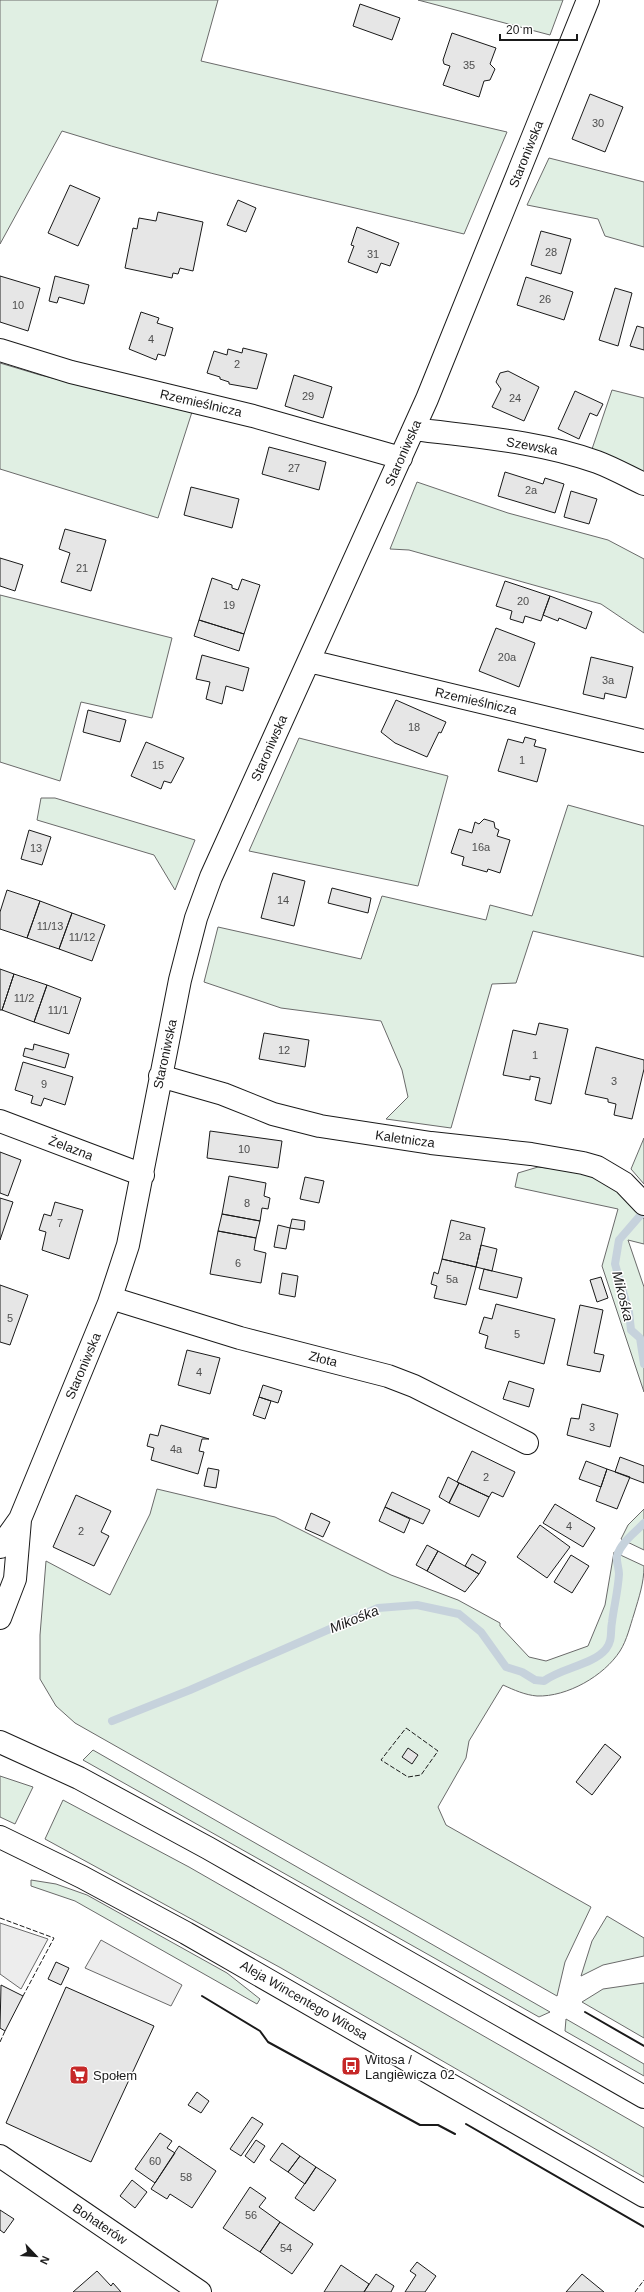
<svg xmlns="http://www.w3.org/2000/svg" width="644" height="2292" font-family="Helvetica,sans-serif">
<rect width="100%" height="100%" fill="#fff"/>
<path fill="#e0efe3" stroke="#6a6a6a" d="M0,0H218L201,61L507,132L464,234C330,201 194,173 62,131L0,244Z
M418,0H563L550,35Z
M549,158L644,182V247L605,236L598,219L527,205Z
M0,363L40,375L192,412L158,518L0,469Z
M612,390L644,398V472L591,452Z
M417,482L508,513L608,540L644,559V633L601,604L409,550L390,549Z
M0,595L172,638L152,718L81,702L60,781L0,762Z
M299,738L448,776L418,886L249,851Z
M41,798H55L195,840L175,890L154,855L37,820Z
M568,805L644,826V957L533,931L516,983L492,984L451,1128L386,1119L408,1097L402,1070L381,1021L281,1008L204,982L218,927L361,959L382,896L486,920L490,905L532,916Z
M644,1138V1184L631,1169Z
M538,1167L566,1170L592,1176L627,1196L644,1219V1244L628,1240L644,1287V1392L602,1266L618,1209L515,1187L518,1173Z
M157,1489L275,1517L391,1575L458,1600L500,1623V1626L529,1657L546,1661L588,1646L605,1605L614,1552L644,1566C644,1583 639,1597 634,1614C630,1626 627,1640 620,1651C604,1676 567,1697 537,1696C525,1695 514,1690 503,1685L469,1741L466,1758L438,1807L446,1825L591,1907L565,1962L557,1996L75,1723L56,1706L40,1679V1635L46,1561L110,1595L150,1514Z
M644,1509V1550L621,1539L628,1525Z
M93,1750L550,2012L539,2017L83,1760Z
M0,1776L33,1787L15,1824L0,1817Z
M63,1800L189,1867L644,2128V2177L281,1968L45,1839Z
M31,1880L56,1884L87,1895L227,1973L260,1999L257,2004L75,1901L31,1886Z
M607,1916L644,1938V1956L603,1965L581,1976L592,1941Z
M644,1983V2038L582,2002L603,1989Z
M566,2019L644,2064V2076L565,2031Z"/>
<path fill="#ededed" stroke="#6a6a6a" d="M0,1923L48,1939L21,1989L0,1974Z
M101,1940L182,1985L171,2006L85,1968Z"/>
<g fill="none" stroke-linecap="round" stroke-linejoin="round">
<path stroke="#c6d2dc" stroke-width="8" d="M644,1211L619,1240L615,1264L629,1312L631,1330L640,1338L644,1364
M112,1721L190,1690L378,1608L417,1605L459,1614L481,1632L506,1667L522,1672L535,1680L544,1681C561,1668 593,1665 606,1649C613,1640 610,1632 612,1622C614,1606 618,1591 619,1574C619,1568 616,1561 617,1556C621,1542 635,1533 644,1523"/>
</g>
<path fill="#e6e6e6" stroke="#1a1a1a" d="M360,4L400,18L392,40L353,26Z
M452,33L496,48L490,64L495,69L490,80L484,81L479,97L443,85L450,66L444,64L443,60Z
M590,94L623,107L605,152L572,139Z
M70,185L100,198L78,246L48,233Z
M238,200L256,208L246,232L227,225Z
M158,212L203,222L193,271L180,268L178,274L173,273L172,278L125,268L133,228L137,229L139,218L156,221Z
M357,227L399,243L390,266L381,263L377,273L348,262L354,246L351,245Z
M541,231L571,239L561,274L531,265Z
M0,276L40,288L28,331L0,322Z
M55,276L89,285L84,304L59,297L57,303L49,301Z
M526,277L573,292L564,320L517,305Z
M615,288L632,293L618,346L599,340Z
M141,312L159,318L157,323L173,328L165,356L158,354L156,360L129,349Z
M637,326L644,328V350L630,346Z
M243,348L267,354L257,389L229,384V382L220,379V377L207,373L214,351L227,355L228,349L242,353Z
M508,371L539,387L524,421L492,407L501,389L496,382L500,373Z
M294,375L332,387L323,418L285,406Z
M575,391L603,404L597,416L590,413L579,439L558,429Z
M269,447L326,462L319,490L262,474Z
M505,472L543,484L545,478L564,484L555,513L498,496Z
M191,487L239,499L232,528L184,515Z
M571,491L597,499L589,524L564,517Z
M65,529L106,540L91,591L61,582L70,553L59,549Z
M0,558L23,565L15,591L0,586Z
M212,578L232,585V588L238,590L242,579L260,585L244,634L199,620Z
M505,581L550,596L541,621L525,616L523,623L510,619L512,611L496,606Z
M550,596L592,612L586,629L559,618L558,621L543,615Z
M199,620L244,634L239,651L194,636Z
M496,628L535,643L519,687L479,671Z
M202,655L249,668L243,691L226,686L222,704L206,699L210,682L196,679Z
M591,657L633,667L626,698L605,693L604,699L583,694Z
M396,700L446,722L441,733L439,732L427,757L395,743L381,732Z
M88,710L126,720L120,742L83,732Z
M525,737L536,740L534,746L546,749L537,782L498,771L508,739L523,743Z
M146,742L184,758L171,783L164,781L161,789L131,776Z
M484,819L494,822L495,828L499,830L497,836L510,840L500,873L488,869L487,872L462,865L464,857L451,853L459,829L472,833L475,822L479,824Z
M29,830L51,837L42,865L21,859Z
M273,873L305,881L294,926L261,918Z
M332,888L371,898L368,913L328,903Z
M7,890L40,901L27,938L0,929V912Z
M40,901L72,913L59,949L27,938Z
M72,913L105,925L92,961L59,949Z
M0,969L14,974L2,1010H0Z
M14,974L47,985L34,1022L2,1010Z
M47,985L81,998L69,1034L34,1022Z
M539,1023L568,1029L551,1104L535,1100L540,1078L530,1076V1080L503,1075L513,1030L536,1035Z
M264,1033L309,1040L305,1067L259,1059Z
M34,1044L69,1054L65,1068L23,1056L25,1048L33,1050Z
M596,1047L644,1060V1069L632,1119L614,1115L616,1104L608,1102V1099L585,1094Z
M23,1062L73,1077L65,1105L44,1098L41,1106L31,1103L33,1096L15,1090Z
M210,1131L282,1141L278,1168L207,1158Z
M0,1152L21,1160L8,1196L0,1193Z
M229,1176L266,1183L264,1196L270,1198L268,1209L262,1208L260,1221L222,1214Z
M305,1177L324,1181L319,1203L300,1199Z
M0,1198L13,1202L0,1240Z
M55,1202L83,1210L69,1259L42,1250L46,1232L39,1230L44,1214L51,1216Z
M222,1214L260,1221L256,1238L218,1231Z
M292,1219L305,1221L304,1230L290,1228Z
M451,1220L485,1228L476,1267L442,1259Z
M278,1225L290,1228L286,1249L274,1247Z
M218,1231L256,1238L254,1250L266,1253L261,1283L210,1274Z
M481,1245L497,1249L492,1271L476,1267Z
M442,1259L476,1267L466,1305L434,1298L437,1286L431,1284L434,1272L438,1274Z
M484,1269L522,1278L517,1298L479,1289Z
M282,1273L298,1276L295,1297L279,1294Z
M601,1277L608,1298L597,1302L590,1280Z
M0,1285L28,1295L10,1345L0,1342Z
M496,1304L555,1319L544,1364L485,1348L488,1336L479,1333L484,1317L492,1319Z
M580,1305L603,1310L594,1353L604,1355L600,1372L567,1365Z
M187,1350L220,1358L210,1394L178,1385Z
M509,1381L534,1389L529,1407L503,1399Z
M263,1385L282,1391L278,1403L259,1397Z
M259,1397L271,1401L265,1419L253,1415Z
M582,1404L618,1414L610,1447L567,1435L571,1418L579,1419Z
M161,1425L209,1439H202L199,1451L204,1452L198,1474L151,1460L154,1448L147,1446L150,1434L158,1436Z
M472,1451L515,1472L503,1497L492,1492L489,1497L457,1482Z
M620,1457L644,1466V1483L615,1472Z
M586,1461L607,1469L601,1487L579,1479Z
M208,1468L219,1470L216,1488L204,1486Z
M607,1469L630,1477L617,1509L596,1501Z
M448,1477L459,1483L449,1503L439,1497Z
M459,1483L489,1497L479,1517L449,1503Z
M392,1492L430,1510L423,1524L385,1507Z
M76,1495L111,1511L101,1532L109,1536L94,1566L53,1547Z
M555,1504L595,1528L583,1547L543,1523Z
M385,1507L410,1519L404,1533L379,1521Z
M311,1513L330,1522L323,1537L305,1529Z
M540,1525L570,1547L547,1578L517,1557Z
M427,1545L438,1551L427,1571L416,1565Z
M438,1551L479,1574L465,1592L427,1571Z
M472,1554L486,1562L479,1574L465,1566Z
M571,1555L589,1566L572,1593L554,1582Z
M605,1744L621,1757L592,1795L576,1782Z
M408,1748L418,1755L412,1764L402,1757Z
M56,1962L69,1968L61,1985L48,1979Z
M1,1985L23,1996L5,2031L0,2028Z
M66,1987L154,2026L91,2162L6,2123Z
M197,2092L209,2101L201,2113L188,2105Z
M252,2117L263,2124L241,2156L230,2149Z
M160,2133L172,2141L167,2148L175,2153L155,2183L135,2169Z
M256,2140L265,2146L254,2163L245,2156Z
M282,2143L300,2156L288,2172L270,2160Z
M179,2146L216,2171L192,2208L170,2194L167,2199L151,2189Z
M300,2156L316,2167L305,2184L288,2172Z
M316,2167L336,2180L314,2211L295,2198Z
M132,2180L147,2192L135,2208L120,2196Z
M250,2187L266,2198L259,2207L280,2222L260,2252L223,2228Z
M0,2210L14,2219L4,2233L0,2230Z
M280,2222L313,2244L292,2274L260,2252Z
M417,2262L436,2276L425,2292H405L416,2275L410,2271Z
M341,2265L369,2284L364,2292H324Z
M97,2271L111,2286L113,2283L121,2292H73Z
M376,2274L394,2286L391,2292H364Z
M582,2274L604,2292H566Z"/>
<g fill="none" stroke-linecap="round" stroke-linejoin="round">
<defs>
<path id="minor" d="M0,350L71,372L253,416L401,458
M414,429C475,437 539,441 597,462C613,468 629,477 644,484
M309,661L644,741
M160,1076L223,1094L273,1114L320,1126L431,1143L531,1154L583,1163L597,1167L624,1183L644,1204
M0,1121L143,1175
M111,1298L240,1338L388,1376L414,1386L527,1443
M0,1547L20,1519L109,1303L128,1245L180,980L196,918L211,877L427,399L588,0
M0,1618L15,1579L20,1520
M0,2156L200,2292"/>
<path id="major" d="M0,1742L79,1778L208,1848L644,2097
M0,1837L82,1877L186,1933L644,2196"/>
</defs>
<use href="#minor" stroke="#1a1a1a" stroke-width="24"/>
<use href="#major" stroke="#1a1a1a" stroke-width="24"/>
<use href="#minor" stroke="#fff" stroke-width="22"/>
<use href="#major" stroke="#fff" stroke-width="22"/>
<path stroke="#1a1a1a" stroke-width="1" stroke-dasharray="5 2" stroke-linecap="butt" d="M406,1728L438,1751L421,1775L408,1777L381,1760Z
M0,1918L54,1938L23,1996
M0,2042L5,2031
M635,2292L644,2280"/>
<path stroke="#1a1a1a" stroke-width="2" d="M202,1996L260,2031L268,2042L420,2125H438L455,2134
M585,2012L644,2046
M466,2124L644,2227"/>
</g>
<defs>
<symbol id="bus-square" viewBox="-11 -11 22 22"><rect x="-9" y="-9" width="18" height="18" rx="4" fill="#c62828" stroke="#fff"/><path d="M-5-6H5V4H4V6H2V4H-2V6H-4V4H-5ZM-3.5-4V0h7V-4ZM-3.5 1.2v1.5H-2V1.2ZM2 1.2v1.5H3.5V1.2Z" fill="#fff"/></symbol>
<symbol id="supermarket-square" viewBox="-11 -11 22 22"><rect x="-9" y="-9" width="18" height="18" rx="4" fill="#c62828" stroke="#fff"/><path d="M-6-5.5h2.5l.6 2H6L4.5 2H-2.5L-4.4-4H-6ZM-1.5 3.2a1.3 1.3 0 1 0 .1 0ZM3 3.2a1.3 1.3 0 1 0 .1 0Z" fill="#fff"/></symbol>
</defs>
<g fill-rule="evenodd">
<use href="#bus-square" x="340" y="2055" width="22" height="22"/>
<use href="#supermarket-square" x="68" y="2064" width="22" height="22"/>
</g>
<g text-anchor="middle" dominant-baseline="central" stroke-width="3" stroke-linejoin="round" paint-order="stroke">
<g font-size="11" fill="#4d4d4d">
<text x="469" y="65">35</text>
<text x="598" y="123">30</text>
<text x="551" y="252">28</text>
<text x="373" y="254">31</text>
<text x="545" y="299">26</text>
<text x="18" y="305">10</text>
<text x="151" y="339">4</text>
<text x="237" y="364">2</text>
<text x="308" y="396">29</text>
<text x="515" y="398">24</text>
<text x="294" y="468">27</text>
<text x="531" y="490">2a</text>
<text x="82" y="568">21</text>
<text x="523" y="601">20</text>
<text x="229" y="605">19</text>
<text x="507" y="657">20a</text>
<text x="608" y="680">3a</text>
<text x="414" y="727">18</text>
<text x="522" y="760">1</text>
<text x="158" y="765">15</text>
<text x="481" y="847">16a</text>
<text x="36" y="848">13</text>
<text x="283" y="900">14</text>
<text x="50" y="926">11/13</text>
<text x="82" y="937">11/12</text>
<text x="24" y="998">11/2</text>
<text x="58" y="1010">11/1</text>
<text x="284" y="1050">12</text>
<text x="535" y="1055">1</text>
<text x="614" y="1081">3</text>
<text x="44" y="1084">9</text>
<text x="244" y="1149">10</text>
<text x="247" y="1203">8</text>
<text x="60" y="1223">7</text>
<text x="465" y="1236">2a</text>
<text x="238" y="1263">6</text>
<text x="452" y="1279">5a</text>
<text x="10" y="1318">5</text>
<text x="517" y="1334">5</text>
<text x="199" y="1372">4</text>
<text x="592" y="1427">3</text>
<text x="176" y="1449">4a</text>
<text x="486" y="1477">2</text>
<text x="569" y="1526">4</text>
<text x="81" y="1531">2</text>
<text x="155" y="2161">60</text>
<text x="186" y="2177">58</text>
<text x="251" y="2215">56</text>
<text x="286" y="2248">54</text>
</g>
<g font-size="13" fill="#1a1a1a" stroke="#fff">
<text transform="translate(526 154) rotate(-68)">Staroniwska</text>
<text transform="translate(201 403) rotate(13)">Rzemieślnicza</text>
<text transform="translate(532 446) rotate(10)">Szewska</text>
<text transform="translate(403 453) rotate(-66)">Staroniwska</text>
<text transform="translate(476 701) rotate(13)">Rzemieślnicza</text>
<text transform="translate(269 748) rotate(-66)">Staroniwska</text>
<text transform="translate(165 1054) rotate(-78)">Staroniwska</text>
<text transform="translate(405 1139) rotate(8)">Kaletnicza</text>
<text transform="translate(71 1148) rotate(21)">Żelazna</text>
<text transform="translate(323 1359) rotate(14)">Złota</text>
<text transform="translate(83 1366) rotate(-67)">Staroniwska</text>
<text transform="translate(304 2000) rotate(30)">Aleja Wincentego Witosa</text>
<text transform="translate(100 2224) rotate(34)">Bohaterów</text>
</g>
<g font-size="13" fill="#1a1a1a" stroke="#fff" text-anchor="start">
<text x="365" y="2059">Witosa /<tspan x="365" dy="15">Langiewicza 02</tspan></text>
<text x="93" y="2075">Społem</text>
</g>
<g font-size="14" font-style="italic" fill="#1a1a1a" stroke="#fff">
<text transform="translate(623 1296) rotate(76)">Mikośka</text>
<text transform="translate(354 1619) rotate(-22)">Mikośka</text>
</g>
</g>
<g transform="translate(36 2256) rotate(115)" stroke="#ffffff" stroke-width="3" paint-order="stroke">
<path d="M0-3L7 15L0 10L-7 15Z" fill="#1a1a1a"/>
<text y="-6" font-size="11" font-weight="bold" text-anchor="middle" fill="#1a1a1a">N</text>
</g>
<path d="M500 34v6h77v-6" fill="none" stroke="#1a1a1a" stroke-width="2"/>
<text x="506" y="34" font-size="12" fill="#1a1a1a" stroke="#ffffff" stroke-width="3" paint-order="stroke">20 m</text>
</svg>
